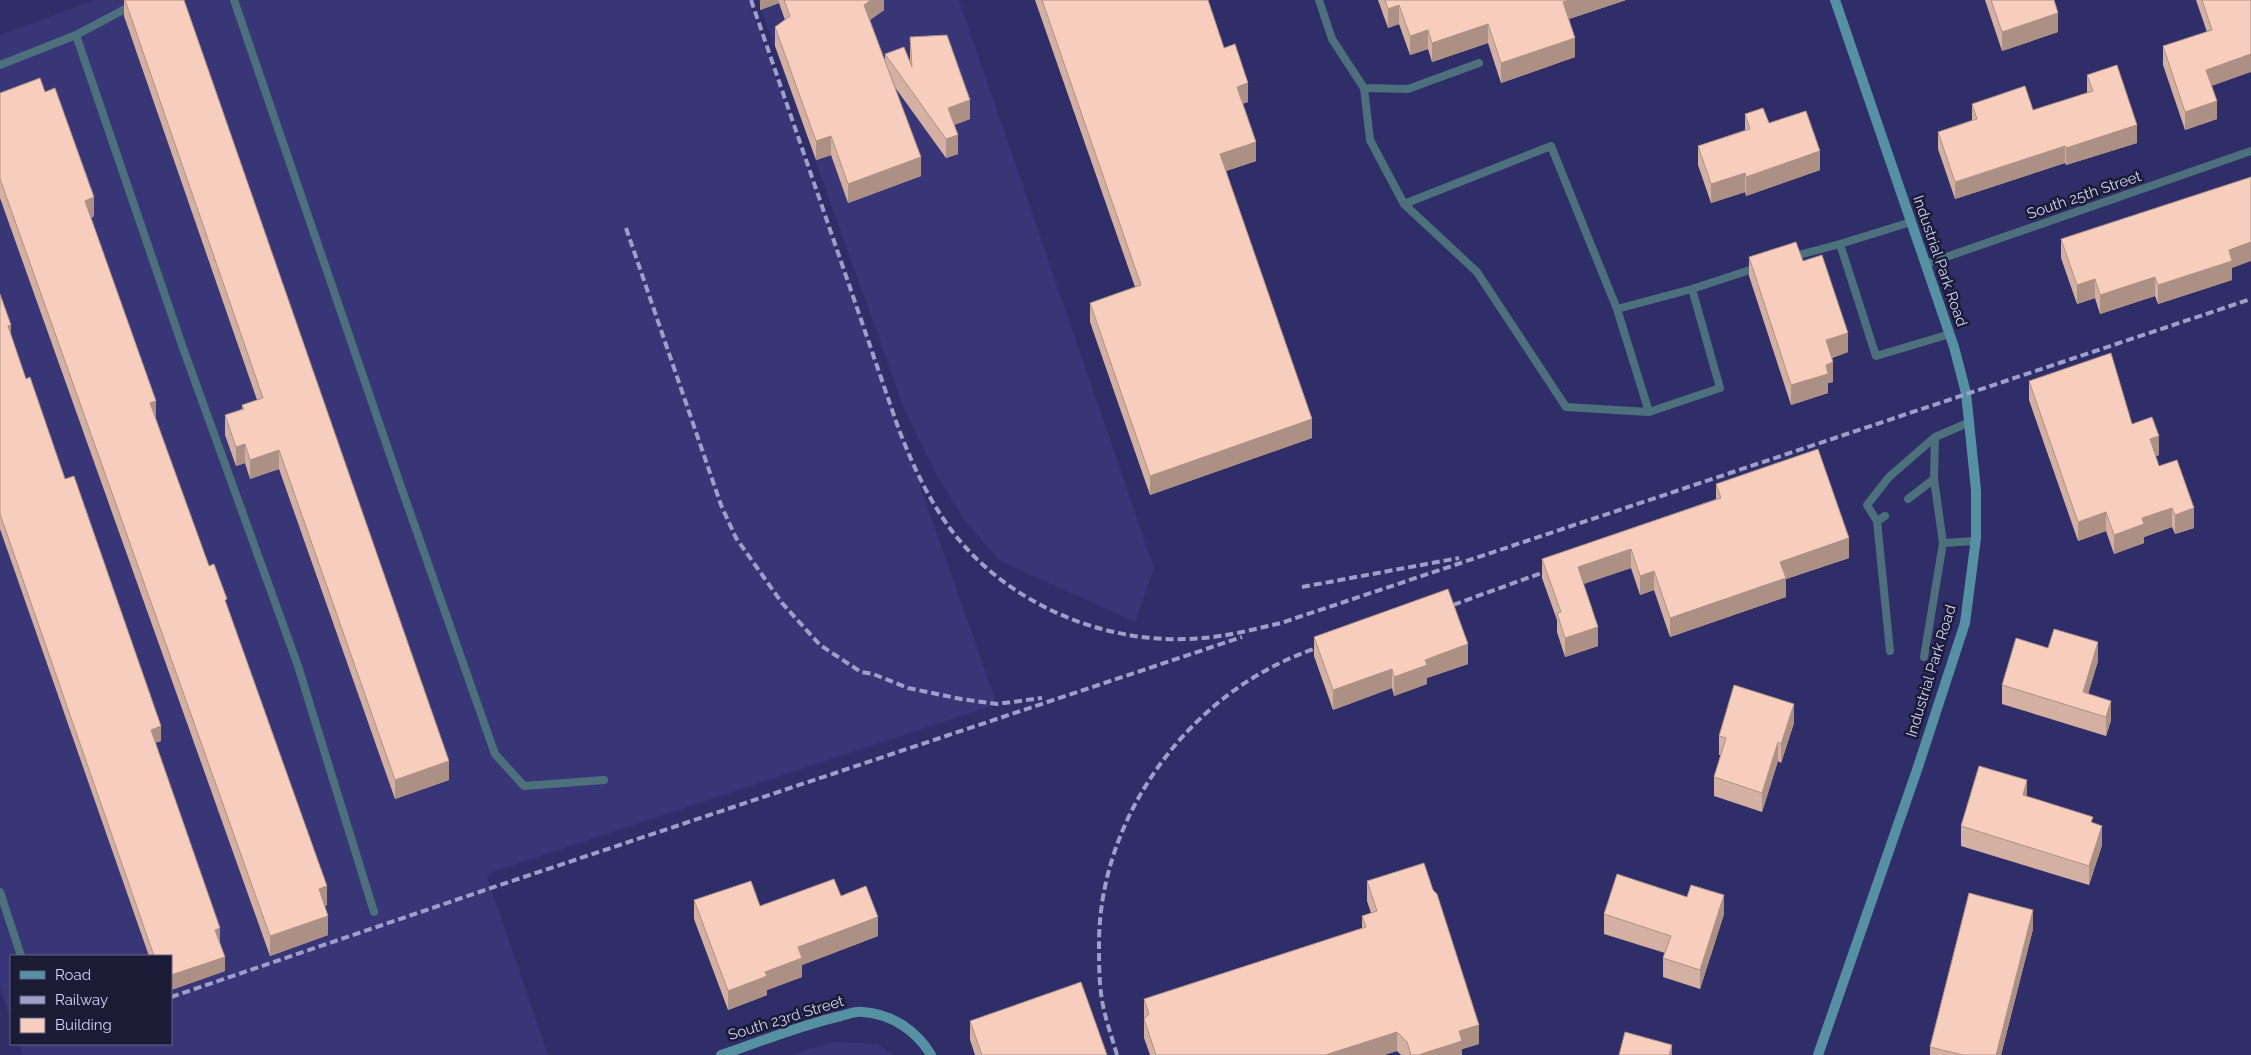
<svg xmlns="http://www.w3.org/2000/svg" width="2251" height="1055" font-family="Raleway,sans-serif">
<rect width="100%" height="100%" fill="#302e68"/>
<path fill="#393677" d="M95,0H748L997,704L486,874L548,1055H23L19,1044H171V956H11V1020L0,987V35Z
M758,0H959L1154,568L1135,622L999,560L965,521L937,476L905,411Z
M832,1042L877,1044L894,1055H792Z"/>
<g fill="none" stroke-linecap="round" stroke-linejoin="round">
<path stroke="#4d707d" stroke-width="8" d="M234,0L399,481L495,754L524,786L604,780
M1319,0L1332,39L1364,88L1408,89L1479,63
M76,35L183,348L298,666L374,912
M0,65L76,35L142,0
M1364,88L1370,140L1404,204L1477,272L1566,407L1649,412L1720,388L1692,289L1759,267
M1404,204L1551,146L1617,309L1649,412
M1911,222L1840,244L1876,356L1950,334
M1791,257L1840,244
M1926,264L2251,151
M1617,309L1692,289
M1908,499L1934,479
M1885,516L1877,521L1890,651
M1877,521L1867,505L1889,477L1935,437
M1943,543L1934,479L1935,437L1970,422
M1924,657L1943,543L1975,541
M0,892L21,956"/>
<path stroke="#5690a3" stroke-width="10" d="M721,1055C760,1042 800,1025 841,1016C848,1014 856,1011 863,1012C892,1014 917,1031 931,1055
M1818,1055L1919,764L1965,623L1976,538V490L1966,393L1954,347L1835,0"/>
<path stroke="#9d9fca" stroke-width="4" stroke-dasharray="8 4" stroke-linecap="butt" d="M751,0L898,427C912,464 928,499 952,531C1009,606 1110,647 1203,638C1229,636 1255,629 1281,623L2251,299
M626,228L721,505L736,538L782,603L820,645L861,672L873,674L908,688L961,699L997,704L1042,698
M1302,587L1459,558
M1442,609L1555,568
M171,997L488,889L1242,637
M1117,1055C1112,1037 1105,1019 1102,1000C1099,982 1099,962 1099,944C1099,810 1199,681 1327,645"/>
</g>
<path fill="#d4b0a3" d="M124,0H184L449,780L395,799L279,469L250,479L245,463L236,466L225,435V415L242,409V405L257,400L124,16Z
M760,0H884V10L870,20L885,62V54L910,63V37L970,119L954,125L958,154L946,158L894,86L921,176L848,203L831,155L816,160L775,46V27L785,20L779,3L760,10Z
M1035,0H1208L1224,48L1248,102L1242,104L1256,161L1226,171L1312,438L1150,495L1090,322V303L1135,287Z
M1378,0H1626L1569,19L1575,57L1501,83L1488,43L1432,62L1428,49L1410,55L1399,24L1388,28Z
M1985,0H2054L2058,32L2002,51Z
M2196,0H2251L2211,86L2217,119L2185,130L2163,65V46L2207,32Z
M2087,75L2137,143L2066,165L2065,163L1955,199L1938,149V132L1972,120V104L2033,110L2087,93Z
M45,92L94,216L91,218L156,420L209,566L227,605L327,905L325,906L328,935L270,956L0,198V93Z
M1745,114L1769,123L1820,170L1746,196L1745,192L1711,203L1698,165V146L1745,130Z
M2061,239L2232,268V280L2158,304L2155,296L2100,314L2095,298L2077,304L2061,258Z
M1749,257L1803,261L1848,352L1832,358L1833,382L1828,383V393L1791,405L1749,276Z
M0,294L11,336L26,379L65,479L161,741L155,743L220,943L225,971L171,990V956H149L0,529Z
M2029,381L2132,424L2159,455L2155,456L2159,466L2194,528L2175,534L2172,527L2144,537V543L2114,554L2106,531L2078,541L2029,400Z
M1716,484L1849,558L1786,579V597L1670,637L1654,590L1640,595L1631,568L1583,584L1598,646L1565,657L1557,632V620L1542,578V559L1716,499Z
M1314,637L1468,664L1427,678V684L1394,696L1392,688L1333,710L1314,656Z
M2098,661L2088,694L2111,720L2106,736L2002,704V685Z
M1794,723L1781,763L1778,761L1762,812L1714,796V777L1721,755H1719V736Z
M2027,797L2093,823L2102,845L2089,885L1961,846V826Z
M1367,881L1479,1044L1462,1049V1055H1401L1397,1051L1384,1055H1150L1144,1038V999L1362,928V916L1371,913L1367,901Z
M841,896L878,936L802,965V977L767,990V995L728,1010L694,919V900L760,906Z
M1604,914H1724L1700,989L1663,977V958L1665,953L1604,934Z
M2033,929L2001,1055H1930V1047Z
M970,1021L1107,1055H975L970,1040Z"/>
<path fill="#ad9084" d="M760,0H779V3L760,10Z
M871,0H884V10L864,24V5Z
M1570,0H1626L1563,21V2Z
M1399,5V24L1388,28V9Z
M2058,13V32L2002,51V32Z
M1488,24V43L1432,62V43Z
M1428,30V49L1410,55V36Z
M1575,38V57L1501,83V63Z
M2251,54V72L2206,88V70Z
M1248,83V102L1237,106V87Z
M970,100V119L948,127V108Z
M2217,101V119L2185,130V112Z
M2137,125V143L2066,165V148Z
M958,135V154L946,158V139Z
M831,136V155L816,160V141Z
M1256,142V161L1220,173V154Z
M2065,146V163L1955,199V182Z
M1820,151V170L1746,196V177Z
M921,157V176L848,203V184Z
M1745,173V192L1711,203V184Z
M94,197V216L85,220V201Z
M2251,242V261L2232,268V280L2158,304V285L2229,250Z
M2155,277V296L2100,314V295Z
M2095,279V298L2077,304V285Z
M11,325V339L8,326Z
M1848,333V352L1826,359V340Z
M1833,362V382L1828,383V393L1791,405V385L1826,365Z
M156,401V420L150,403Z
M1312,419V438L1150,495V476Z
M2159,436V455L2150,458V439Z
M245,444V463L236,466V447Z
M279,450V469L250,479V460Z
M2172,508V527L2144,537V543L2114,554V535L2142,518Z
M2194,508V528L2175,534V515Z
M2106,512V531L2078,541V522Z
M1849,538V558L1786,579V597L1670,637V618L1780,562Z
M1631,549V568L1578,586V567Z
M1654,571V590L1640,595V576Z
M1598,627V646L1565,657V638Z
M2098,642V661L2083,711V692Z
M1468,644V664L1427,678V684L1394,696V677L1425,660Z
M1392,669V688L1333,710V690Z
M2111,701V720L2106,736V717Z
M1794,704V723L1781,763V744Z
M161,726V741L151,744V730Z
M1778,742V761L1762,812V793Z
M449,761V780L395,799V780Z
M2027,780V799L2023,795Z
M2102,826V845L2089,885V866Z
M327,886V905L319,908V889Z
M1724,895V914L1700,989V970Z
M2033,910V929L2001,1055H1996Z
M328,916V935L270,956V936Z
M878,917V936L802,965V977L767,990V995L728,1010V991L765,972L798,947Z
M220,928V943L215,930Z
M225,957V971L171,990V975Z
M1479,1025V1044L1462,1049V1055H1418L1459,1031Z
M1397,1032V1051L1384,1055H1325Z
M1672,1045V1055H1669Z"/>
<path fill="#f7cdbd" stroke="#ad9084" d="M125,0H184L449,761L395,780L279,450L250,460L245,444L236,447L225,415L244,409L242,405L263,398Z
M784,0H871L864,5L921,157L848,184L831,136L816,141L775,27L790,16Z
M1042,0H1208L1224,48L1235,44L1248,83L1237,87L1256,142L1220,154L1312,419L1150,476L1090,303L1141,285Z
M1385,0H1570L1563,2L1575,38L1501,63L1488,24L1432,43L1428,30L1410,36L1399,5L1388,9Z
M1991,0H2054L2058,13L2002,32Z
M2202,0H2251V54L2206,70L2217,101L2185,112L2163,46L2212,30Z
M947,35L970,100L948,108L958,135L946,139L885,54L904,47L912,67L910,37Z
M2117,65L2137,125L2066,148L2065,146L1955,182L1938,132L1977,119L1972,104L2025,86L2033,110L2093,91L2087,75Z
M40,78L45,92L55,88L94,197L85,201L156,401L150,403L209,566L214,564L227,599L225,600L327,886L319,889L328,916L270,936L0,179V93Z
M1763,108L1769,123L1806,111L1820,151L1746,177L1745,173L1711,184L1698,146L1750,129L1745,114Z
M2251,177V242L2229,250L2232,261L2158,285L2155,277L2100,295L2095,279L2077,285L2061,239Z
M1796,242L1803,261L1822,255L1848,333L1826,340L1833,362L1826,365L1828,374L1791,385L1749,257Z
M0,294L11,325L8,326L26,379L30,377L65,479L74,476L161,726L151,730L220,928L215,930L225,957L171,975V956H154L0,514Z
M2111,353L2132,424L2152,417L2159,436L2150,439L2159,466L2177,460L2194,508L2175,515L2172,508L2142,518L2144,524L2114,535L2106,512L2078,522L2029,381Z
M1818,449L1849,538L1780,562L1786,578L1670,618L1654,571L1640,576L1631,549L1578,567L1598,627L1565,638L1557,613L1561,612L1542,559L1721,498L1716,484Z
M1448,589L1468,644L1425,660L1427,665L1394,677L1392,669L1333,690L1314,637Z
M2054,629L2098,642L2083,692L2111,701L2106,717L2002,685L2016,638L2048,648Z
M1734,685L1794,704L1781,744L1778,742L1762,793L1714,777L1726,738L1719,736Z
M1979,766L2027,780L2023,795L2093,817L2091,822L2102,826L2089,866L1961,826Z
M1424,863L1433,890L1437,894L1479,1025L1459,1031L1462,1041L1418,1055H1411L1407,1042L1397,1032L1325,1055H1156L1144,1019L1149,1014L1144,999L1366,927L1362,916L1377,911L1367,881Z
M1617,874L1687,897L1691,885L1724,895L1700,970L1663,958L1671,936L1604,914Z
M834,879L841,896L866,886L878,917L798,947L802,958L765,972L767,976L728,991L694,900L751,881L760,906Z
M1969,893L2033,910L1996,1055H1963L1930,1047Z
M1081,982L1107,1055H982L970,1021Z
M1625,1032L1672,1045L1669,1055H1619Z"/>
<g text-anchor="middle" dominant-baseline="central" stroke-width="5" stroke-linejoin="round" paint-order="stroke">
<g font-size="15" fill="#d0d3f7" stroke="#1b1b35">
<text transform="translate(2084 195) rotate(-19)">South 25th Street</text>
<text transform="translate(1940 261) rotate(71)">Industrial Park Road</text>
<text transform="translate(1931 671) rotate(-73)">Industrial Park Road</text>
<text transform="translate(786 1018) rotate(-17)">South 23rd Street</text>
</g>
</g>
<rect x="10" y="955" width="162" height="90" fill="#1b1b35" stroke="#636583"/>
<rect x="20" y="971" width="25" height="8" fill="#5690a3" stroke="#636583"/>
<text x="55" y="980" font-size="15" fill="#d0d3f7">Road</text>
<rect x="20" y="996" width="25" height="8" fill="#9d9fca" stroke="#636583"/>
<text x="55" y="1005" font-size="15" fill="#d0d3f7">Railway</text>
<rect x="20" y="1018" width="25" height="15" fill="#f7cdbd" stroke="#636583"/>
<text x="55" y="1030" font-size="15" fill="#d0d3f7">Building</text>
</svg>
